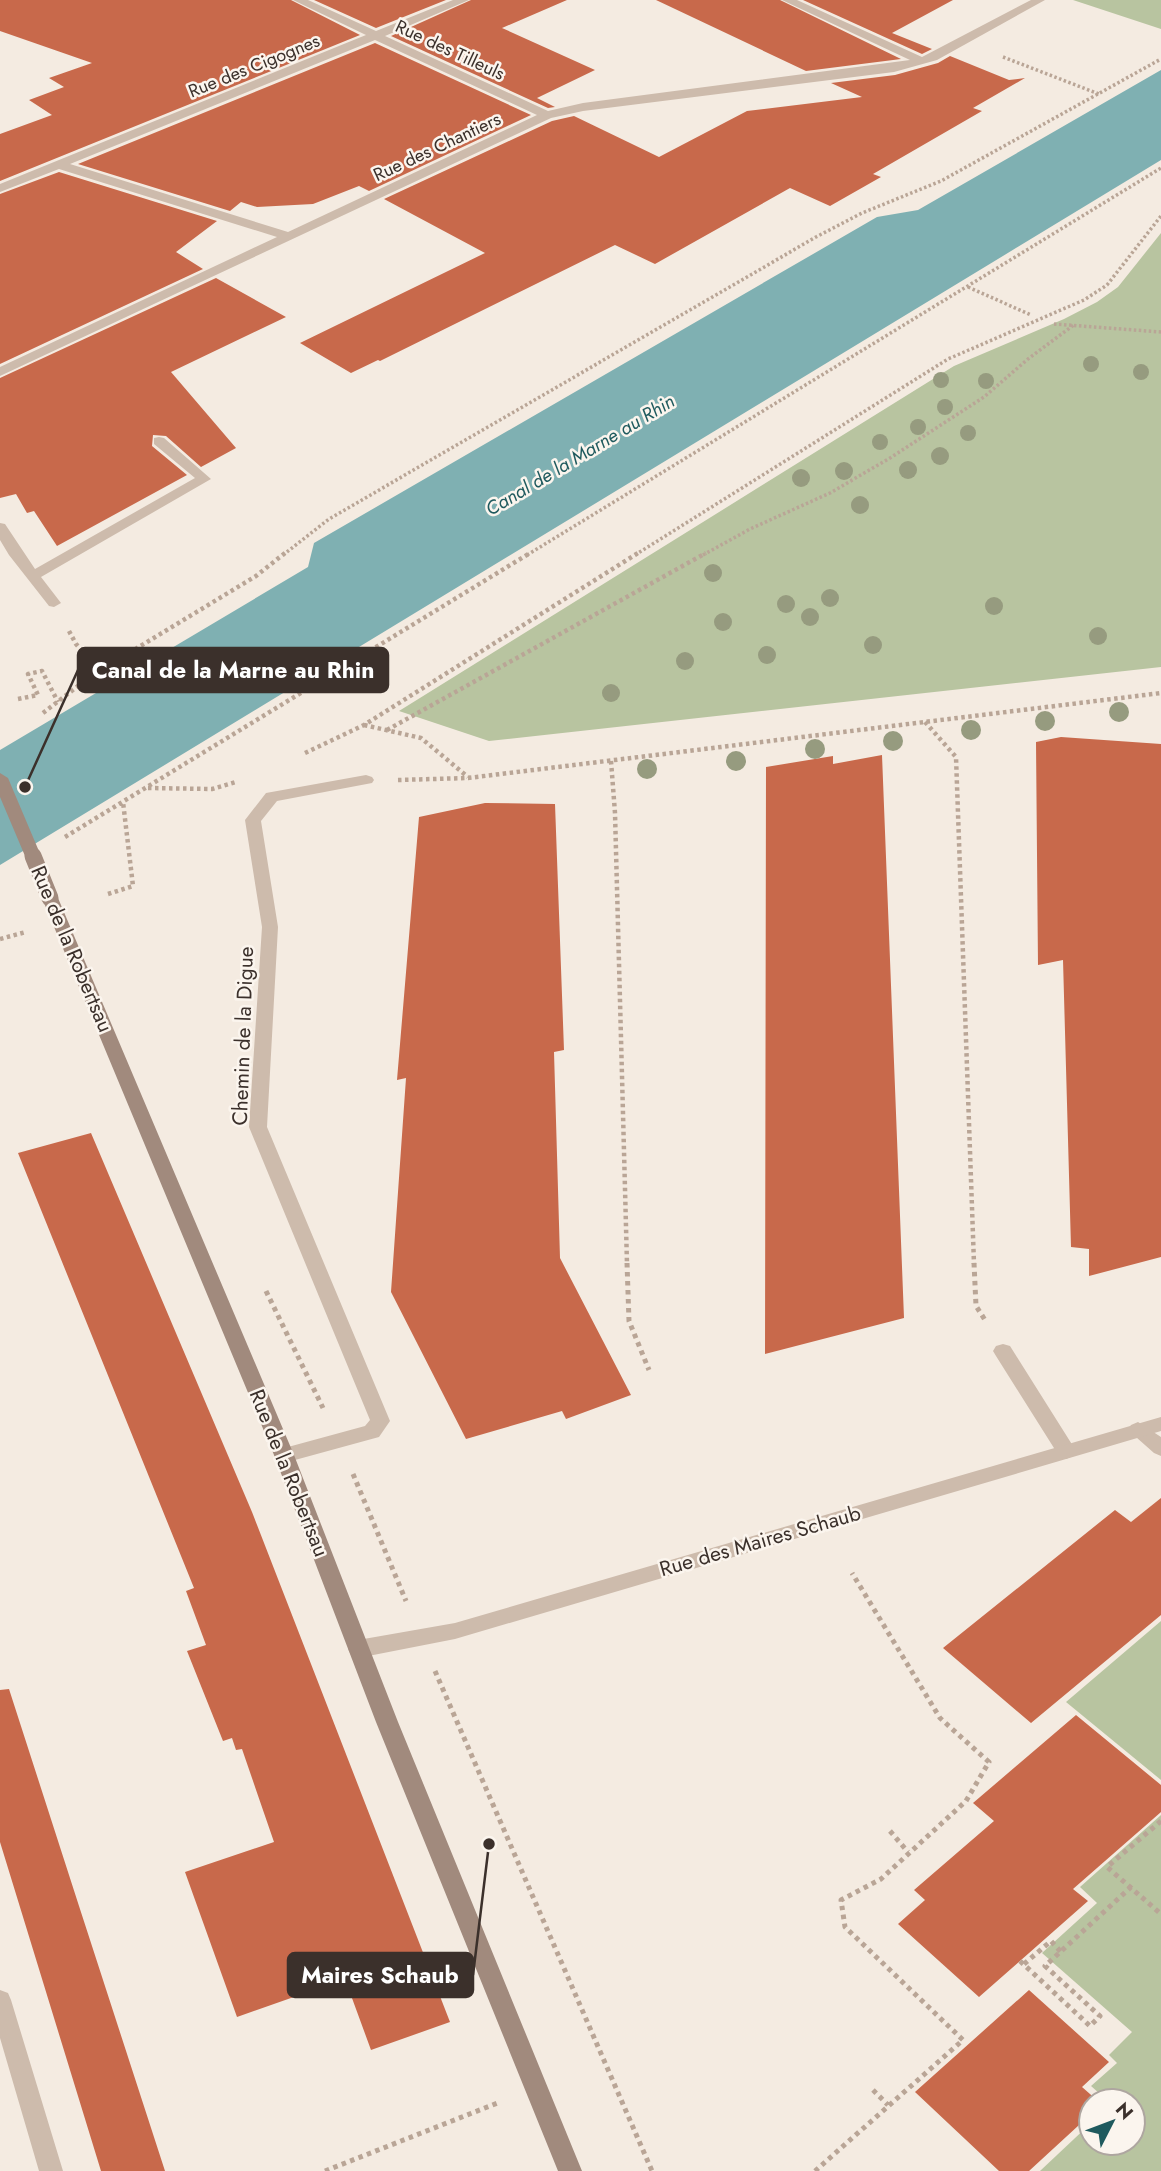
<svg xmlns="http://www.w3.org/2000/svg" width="1161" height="2171" font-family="Jost,sans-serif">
<rect width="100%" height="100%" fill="#f4ebe1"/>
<path fill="#b8c4a0" d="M1073,0H1161V29Z
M1161,233V667L489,741L399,711L954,366L1064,319L1097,302L1118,287Z
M1161,1621V1780L1066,1702Z
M1161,1815V2171H1040L1091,2123V2143H1133V2101H1108L1091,2086L1117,2063L1109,2055L1132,2032L1042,1953L1097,1903L1080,1887Z"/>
<path fill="#7fb0b2" d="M1161,70V160L0,865V750L308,567L314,543L877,217L918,210Z"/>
<path fill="#c8694b" d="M0,0H291L360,35L0,181V134L52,115L29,100L64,87L49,78L92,63L0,31Z
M314,0H446L376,28Z
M471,0H567L502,28L595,70L537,98L555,107L548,108L391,36Z
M656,0H780L901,59L806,71Z
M803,0H953L892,33L932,49L922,54Z
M375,43L531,115L369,191L359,186L313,204L257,207L241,202L230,211L78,164Z
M950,56L1009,80L1025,78L973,108L982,111L873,174L881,177L830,206L790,188L655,264L615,245L380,361L378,360L351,373L300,343L485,253L384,199L552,121L574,116L659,157L747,111L862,97L831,83L895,75L938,63Z
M59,172L217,221L176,252L203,269L0,364V194Z
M216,278L286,317L171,372L236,448L201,467L166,436L153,435L152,446L187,475L57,546L34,511L27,513L16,494L0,498V378Z
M1061,737L1161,744V1257L1089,1276V1249L1071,1247L1063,960L1038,965L1036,742Z
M882,755L904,1318L765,1354L766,767L833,756V764Z
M485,803L555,804L564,1050L554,1052L560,1258L631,1395L566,1419L562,1411L466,1439L391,1292L406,1078L397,1080L419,817Z
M91,1133L252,1512L450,2022L371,2050L345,1979L237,2017L185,1872L274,1842L242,1749L236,1750L232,1738L223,1741L187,1651L206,1645L186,1591L194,1588L18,1153Z
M1161,1498V1615L1031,1723L943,1648L1115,1510L1131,1522Z
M9,1689L79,1906L165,2171H101L0,1842V1690Z
M1076,1715L1161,1785V1812L1073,1889L1088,1901L979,1997L898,1924L925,1900L914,1890L994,1821L973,1803Z
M1029,1990L1109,2062L1082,2087L1098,2101H1091V2114L1029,2171H999L915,2092Z"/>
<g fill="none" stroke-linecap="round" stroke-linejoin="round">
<path stroke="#b9a596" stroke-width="3.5" stroke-dasharray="2.5 2.5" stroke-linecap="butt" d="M1003,57L1099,94
M968,287L1031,315
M1054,324L1161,332
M283,555L329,519L816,237L862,213L941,181L1161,59
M527,555L1161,168
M635,555L948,359L1084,300L1107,285L1161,216
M703,555L750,529L830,493L890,458L984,397L1028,359L1075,324"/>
<path stroke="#b9a596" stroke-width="4.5" stroke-dasharray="3.5 3.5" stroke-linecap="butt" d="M69,631L76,644L99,671
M18,699L38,695L28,674L42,671L58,702
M43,713L91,676L256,576L285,553
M925,722L956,757L974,1264
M364,725L421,738L468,777
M387,730L706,553
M305,753L364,725L638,553
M611,761L615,813L627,1264
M398,780L468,778L1161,693
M148,788L212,789L236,782
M65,837L530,553
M108,894L133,886L123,802
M0,939L26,932"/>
<path stroke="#b9a596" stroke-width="5" stroke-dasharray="4.5 4.5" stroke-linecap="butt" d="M627,1263L629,1321L649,1370
M974,1263L976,1306L985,1320
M266,1291L323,1408
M353,1474L406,1601
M435,1671L652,2171
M1161,1821L1107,1867L1161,1914
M890,1831L908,1852
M1020,1961L1090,2026L1100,2016L1045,1966L1131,1887
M1024,1964L1051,1941L1061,1952
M873,2090L888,2105
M325,2171L500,2102
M815,2171L963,2040L845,1927L841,1900L881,1879L966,1801L989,1762L940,1718L852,1573"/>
<path fill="#cdbbac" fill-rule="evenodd" d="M159,437L164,438L211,479L41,577L61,603L54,607L49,606L9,555L0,540V523L5,524L35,569L195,478L154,444V438Z
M1003,1344L1010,1346L1073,1446L1076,1451L1073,1456L1066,1459L1059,1456L996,1356L993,1351L996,1346Z
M1138,1422L1161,1437V1456L1154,1453L1128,1430L1131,1425Z"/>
<path fill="#cdbbac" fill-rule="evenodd" d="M293,0H308L376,31L453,0H469L385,36L548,111L583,103L910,60L782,0H797L922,57L1031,0H1045L937,60L894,72L583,111L551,118L0,376V367L277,237L59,169L0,192V184L366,35ZM375,40L537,115L288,232L70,164Z
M366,775L372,777L374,780L372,783L277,801L261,821L278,927L267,1127L390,1421L379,1437L284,1463L277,1460L274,1455L277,1450L365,1426L370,1420L249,1127L262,927L245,820L266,793Z
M1161,1417V1431L455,1639L358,1658L351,1655L348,1649L351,1643L358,1640L455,1623Z
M0,1990L8,1993L11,2000L63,2171H39L0,2038Z"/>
<path fill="#a18a7d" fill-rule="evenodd" d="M0,773L8,778L41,856L39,860H27L25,856L0,797Z
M50,893L58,898L294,1455L398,1722L582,2171H558L376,1722L274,1455L42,898Z"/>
<path stroke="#a18a7d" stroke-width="17" d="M33,856L50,898"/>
</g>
<g fill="#969b7f">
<circle cx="1091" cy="364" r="8"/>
<circle cx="1141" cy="372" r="8"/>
<circle cx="941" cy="380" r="8"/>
<circle cx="986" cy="381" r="8"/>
<circle cx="945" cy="407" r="8"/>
<circle cx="918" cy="427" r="8"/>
<circle cx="968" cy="433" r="8"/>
<circle cx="880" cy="442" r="8"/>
<circle cx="940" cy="456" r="9"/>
<circle cx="908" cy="470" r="9"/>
<circle cx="844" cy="471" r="9"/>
<circle cx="801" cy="478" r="9"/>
<circle cx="860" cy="505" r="9"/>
<circle cx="713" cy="573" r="9"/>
<circle cx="830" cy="598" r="9"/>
<circle cx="786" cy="604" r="9"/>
<circle cx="994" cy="606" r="9"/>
<circle cx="810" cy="617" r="9"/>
<circle cx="723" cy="622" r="9"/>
<circle cx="1098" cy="636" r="9"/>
<circle cx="873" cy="645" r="9"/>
<circle cx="767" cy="655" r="9"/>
<circle cx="685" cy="661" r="9"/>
<circle cx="611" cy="693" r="9"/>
<circle cx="1119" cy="712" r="10"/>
<circle cx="1045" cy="721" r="10"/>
<circle cx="971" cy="730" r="10"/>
<circle cx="893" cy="741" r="10"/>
<circle cx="815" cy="749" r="10"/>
<circle cx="736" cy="761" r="10"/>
<circle cx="647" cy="769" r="10"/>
</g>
<g text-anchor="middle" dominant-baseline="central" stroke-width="5" stroke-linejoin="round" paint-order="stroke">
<g font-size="18" fill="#3b302b" stroke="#fbf5ee">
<text transform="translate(450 50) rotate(25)">Rue des Tilleuls</text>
<text transform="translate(254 66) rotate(-22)">Rue des Cigognes</text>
<text transform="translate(437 147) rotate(-25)">Rue des Chantiers</text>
</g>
<g font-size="19" font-style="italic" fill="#1f5a5e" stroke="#fbf5ee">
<text transform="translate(580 455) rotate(-31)">Canal de la Marne au Rhin</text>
</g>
<g font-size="21" fill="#3b302b" stroke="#fbf5ee">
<text transform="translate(72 949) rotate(67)">Rue de la Robertsau</text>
<text transform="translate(243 1036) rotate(-88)">Chemin de la Digue</text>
<text transform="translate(289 1473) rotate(68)">Rue de la Robertsau</text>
<text transform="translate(760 1541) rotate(-16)">Rue des Maires Schaub</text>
</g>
</g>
<path fill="none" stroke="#3b302b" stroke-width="2.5" d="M25 787L78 670M489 1844L473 1975"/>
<g fill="#3b302b" stroke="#fbf5ee" stroke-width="2.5">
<circle cx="25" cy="787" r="7"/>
<circle cx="489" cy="1844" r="7"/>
</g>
<g fill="#3b302b" stroke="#3b302b" stroke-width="2.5">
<rect x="78" y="648" width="310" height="44" rx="7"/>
<rect x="288" y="1953" width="185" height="44" rx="7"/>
</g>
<g font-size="23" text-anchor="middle" font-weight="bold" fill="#fff">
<text x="233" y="678">Canal de la Marne au Rhin</text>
<text x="380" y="1983">Maires Schaub</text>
</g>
<g transform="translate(1112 2122) rotate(48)"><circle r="33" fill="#fbf5ee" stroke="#aea6a0" stroke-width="2"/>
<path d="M0-5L12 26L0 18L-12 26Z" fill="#1f5a5e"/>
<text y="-10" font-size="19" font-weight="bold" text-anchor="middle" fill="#3b302b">N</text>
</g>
</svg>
